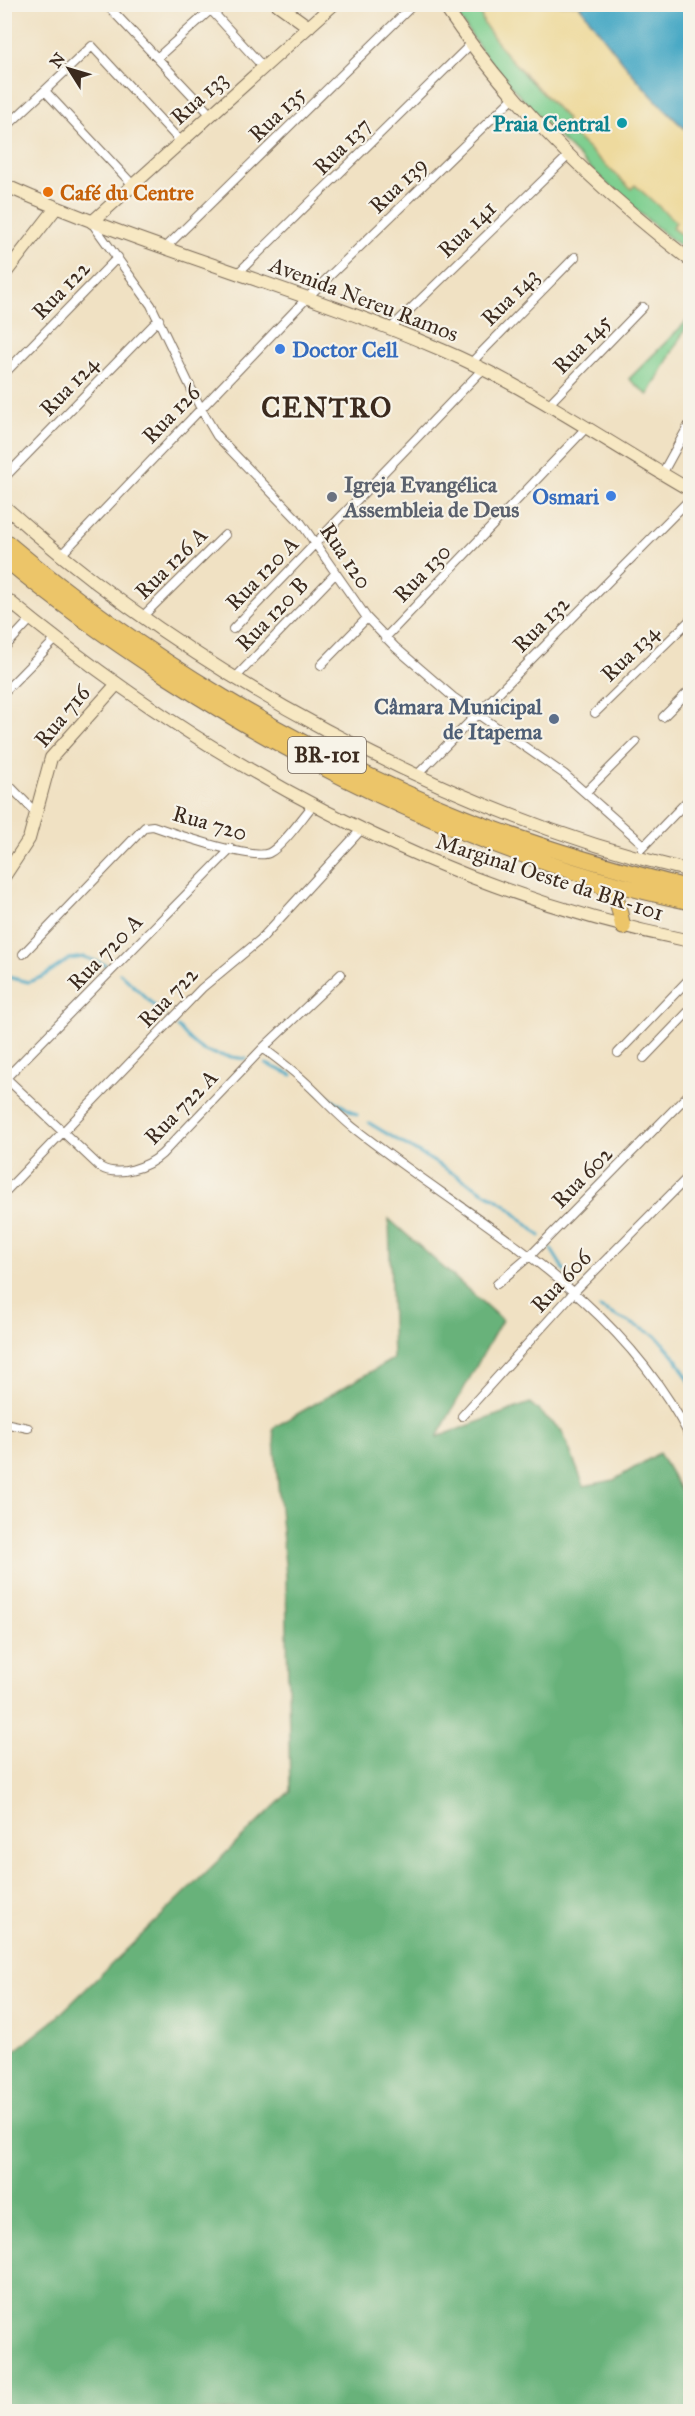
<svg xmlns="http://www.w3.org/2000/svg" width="695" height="2416" font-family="'IM FELL Great Primer',serif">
<rect width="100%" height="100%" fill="#f7f3e8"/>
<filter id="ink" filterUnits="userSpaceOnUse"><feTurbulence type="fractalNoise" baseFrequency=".0167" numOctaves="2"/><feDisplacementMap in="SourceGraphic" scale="12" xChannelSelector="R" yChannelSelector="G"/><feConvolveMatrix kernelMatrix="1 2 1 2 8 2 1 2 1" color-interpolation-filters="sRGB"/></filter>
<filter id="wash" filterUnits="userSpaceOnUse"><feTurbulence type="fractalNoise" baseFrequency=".008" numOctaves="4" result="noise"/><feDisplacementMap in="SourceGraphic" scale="24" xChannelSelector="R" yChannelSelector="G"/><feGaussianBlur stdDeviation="1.35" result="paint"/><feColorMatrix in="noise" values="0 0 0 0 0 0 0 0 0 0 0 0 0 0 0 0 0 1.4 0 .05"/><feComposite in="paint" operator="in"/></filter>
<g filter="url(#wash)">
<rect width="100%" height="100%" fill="#f0e1c3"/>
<path fill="#7fcf90" stroke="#5d7c57" stroke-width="1.5" d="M450,5H478L484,24L526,77L677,222L673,228L690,241V254C619,199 554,136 495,68C479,48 465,25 450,5Z
M690,318V320L648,395L629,379Z"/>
<path fill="#67b27a" stroke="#516e4c" stroke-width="1.5" d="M389,1219L502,1320L437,1437L530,1403L562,1431L584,1486L614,1480L659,1453L690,1506V2411H5V2059L52,2022L290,1791L286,1576L273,1428L393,1359Z"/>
<path fill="#eeda9e" stroke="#94825e" stroke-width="1.5" d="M478,5H579C613,50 647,96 690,133V241L672,228L676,222L635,185L631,189L564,126L567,119L506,54L484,24Z"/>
<path fill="#44a7c4" stroke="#406871" stroke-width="1.5" d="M579,5H690V133C647,96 613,50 579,5Z"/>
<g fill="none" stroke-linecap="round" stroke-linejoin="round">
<path stroke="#44a7c4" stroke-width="3" d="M120,973L164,1015
M4,976L28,982L42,977L69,959L84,957L106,965
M178,1027C202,1057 210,1053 246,1059
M266,1064L292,1075
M318,1090L357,1115
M369,1123L506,1205L540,1236
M551,1249L574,1286
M600,1308L655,1335L673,1354L690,1382"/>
</g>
</g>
<g filter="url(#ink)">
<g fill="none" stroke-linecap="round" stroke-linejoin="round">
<defs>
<path id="street" d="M106,4L211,115
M211,10L264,68
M157,58L217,4
M45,91L133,185
M4,129L92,46L181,142
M92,223L151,305L201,409L217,436L301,523L367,618L395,647L453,697L564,774L644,845
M165,248L414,4
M238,273L471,44
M390,329L569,155
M471,363L575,257
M4,374L118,257
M547,406L643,307
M662,474L690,423
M4,478L159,319
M61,555L307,298L514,97
M142,617L225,535
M233,629L483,369
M385,638L585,429
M4,648L31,619
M321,665L367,618
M235,678L335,574
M4,692L56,639
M595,713L690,620
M663,717L690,690
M418,774L690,499
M4,780L36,813
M586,792L636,742
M642,848L690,798
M23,954L145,827L153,826C172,833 254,861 269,853C283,846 302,818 313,805
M263,1048C276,1058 290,1068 302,1079C320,1095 336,1114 355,1129C477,1225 617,1293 690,1437
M618,1053L690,978
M644,1058L690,1010
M6,1078L100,1167C118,1178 148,1167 162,1154L263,1048L341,974
M4,1080L231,849
M4,1193L202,988L261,939L360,831
M497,1284L531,1255L690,1093
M462,1416L575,1291L690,1175
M4,1423L28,1428"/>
<path id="secondary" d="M277,4L309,27
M443,4C509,103 596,188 690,260
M4,185C147,249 299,288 442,350C529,387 608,443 690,490
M92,222L334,4
M4,275L56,208
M4,506C190,674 447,813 690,871
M4,597C204,762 436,890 690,941
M4,877L29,839L51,758L117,684"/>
<path id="highway" d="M4,540C141,656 299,751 465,818C538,847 615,869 690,888
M4,558C56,602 112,641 169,678C328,780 504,863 690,902
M597,883L616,896L623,927"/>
</defs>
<use href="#street" stroke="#7a6a58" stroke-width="10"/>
<use href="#secondary" stroke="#7a6a58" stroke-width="14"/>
<use href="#highway" stroke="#7a6a58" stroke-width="17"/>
<use href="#street" stroke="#fff" stroke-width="8"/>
<use href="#secondary" stroke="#f7e8c3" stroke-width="12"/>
<use href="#highway" stroke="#ecc569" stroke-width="15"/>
</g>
</g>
<circle fill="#0f9aa8" stroke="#f7f3e8" stroke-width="2" cx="622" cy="123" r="6"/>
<circle fill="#e8710a" stroke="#f7f3e8" stroke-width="2" cx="48" cy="192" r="6"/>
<g fill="#3f7fe0" stroke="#f7f3e8" stroke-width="2">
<circle cx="280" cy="349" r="6"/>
<circle cx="611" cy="496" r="6"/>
</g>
<circle fill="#6b7280" stroke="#f7f3e8" stroke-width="2" cx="332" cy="497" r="6"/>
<circle fill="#5c6f8a" stroke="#f7f3e8" stroke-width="2" cx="554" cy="719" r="6"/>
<g text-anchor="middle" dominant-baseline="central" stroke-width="4.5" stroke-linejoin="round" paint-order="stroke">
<rect fill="#f7f3e8" stroke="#73665b" stroke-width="1.5" x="288" y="737" width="78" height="36" rx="4.5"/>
<g font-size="21" font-weight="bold" fill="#3b2a1e">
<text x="327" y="755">BR-101</text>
</g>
<g font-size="22" fill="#3b2a1e" stroke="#f7f3e8">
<text transform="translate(199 98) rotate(-42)">Rua 133</text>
<text transform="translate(277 114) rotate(-44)">Rua 135</text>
<text transform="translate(342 146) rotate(-45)">Rua 137</text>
<text transform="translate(398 185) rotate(-44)">Rua 139</text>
<text transform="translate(467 229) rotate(-44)">Rua 141</text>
<text transform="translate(61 290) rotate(-46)">Rua 122</text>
<text transform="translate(510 297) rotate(-45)">Rua 143</text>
<text transform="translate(364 299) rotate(21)">Avenida Nereu Ramos</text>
<text transform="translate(582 344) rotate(-46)">Rua 145</text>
<text transform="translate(69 386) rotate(-46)">Rua 124</text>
<text transform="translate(171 414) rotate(-46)">Rua 126</text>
<text transform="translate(346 556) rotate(56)">Rua 120</text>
<text transform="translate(171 563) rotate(-45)">Rua 126 A</text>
<text transform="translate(262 573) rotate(-46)">Rua 120 A</text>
<text transform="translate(422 573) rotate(-46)">Rua 130</text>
<text transform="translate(272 614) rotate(-46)">Rua 120 B</text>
<text transform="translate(541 624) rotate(-45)">Rua 132</text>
<text transform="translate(630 653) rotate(-44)">Rua 134</text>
<text transform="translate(62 716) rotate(-50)">Rua 716</text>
<text transform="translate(210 823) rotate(16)">Rua 720</text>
<text transform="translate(550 877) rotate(18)">Marginal Oeste da BR-101</text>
<text transform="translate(105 952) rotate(-46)">Rua 720 A</text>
<text transform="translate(168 997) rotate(-46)">Rua 722</text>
<text transform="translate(181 1107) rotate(-46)">Rua 722 A</text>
<text transform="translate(582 1177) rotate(-46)">Rua 602</text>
<text transform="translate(561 1281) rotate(-47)">Rua 606</text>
</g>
<g font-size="22" font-weight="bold" fill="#0d838f" stroke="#f7f3e8" text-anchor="end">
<text x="610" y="123">Praia Central</text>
</g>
<g font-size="22" font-weight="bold" fill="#c56008" stroke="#f7f3e8" text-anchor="start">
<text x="60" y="192">Café du Centre</text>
</g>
<g font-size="22" font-weight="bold" fill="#366cbe" stroke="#f7f3e8" text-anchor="start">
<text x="292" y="349">Doctor Cell</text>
<text x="599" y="496" text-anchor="end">Osmari</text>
</g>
<g font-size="22" font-weight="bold" fill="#5b616d" stroke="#f7f3e8" text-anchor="start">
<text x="344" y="484">Igreja Evangélica<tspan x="344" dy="25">Assembleia de Deus</tspan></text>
</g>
<g font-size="22" font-weight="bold" fill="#4e5e75" stroke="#f7f3e8" text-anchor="end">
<text x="542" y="706">Câmara Municipal<tspan x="542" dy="25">de Itapema</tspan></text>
</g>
<g font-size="28" font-weight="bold" letter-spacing="1.5" fill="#3b2a1e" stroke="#f7f3e8">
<text x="327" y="407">CENTRO</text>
</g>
</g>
<rect width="695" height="2416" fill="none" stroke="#f7f3e8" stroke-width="24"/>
<g transform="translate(69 69) rotate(307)" stroke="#f7f3e8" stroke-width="4.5" paint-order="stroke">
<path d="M0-4.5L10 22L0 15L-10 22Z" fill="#3b2a1e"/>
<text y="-9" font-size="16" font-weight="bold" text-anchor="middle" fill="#3b2a1e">N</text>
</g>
</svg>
